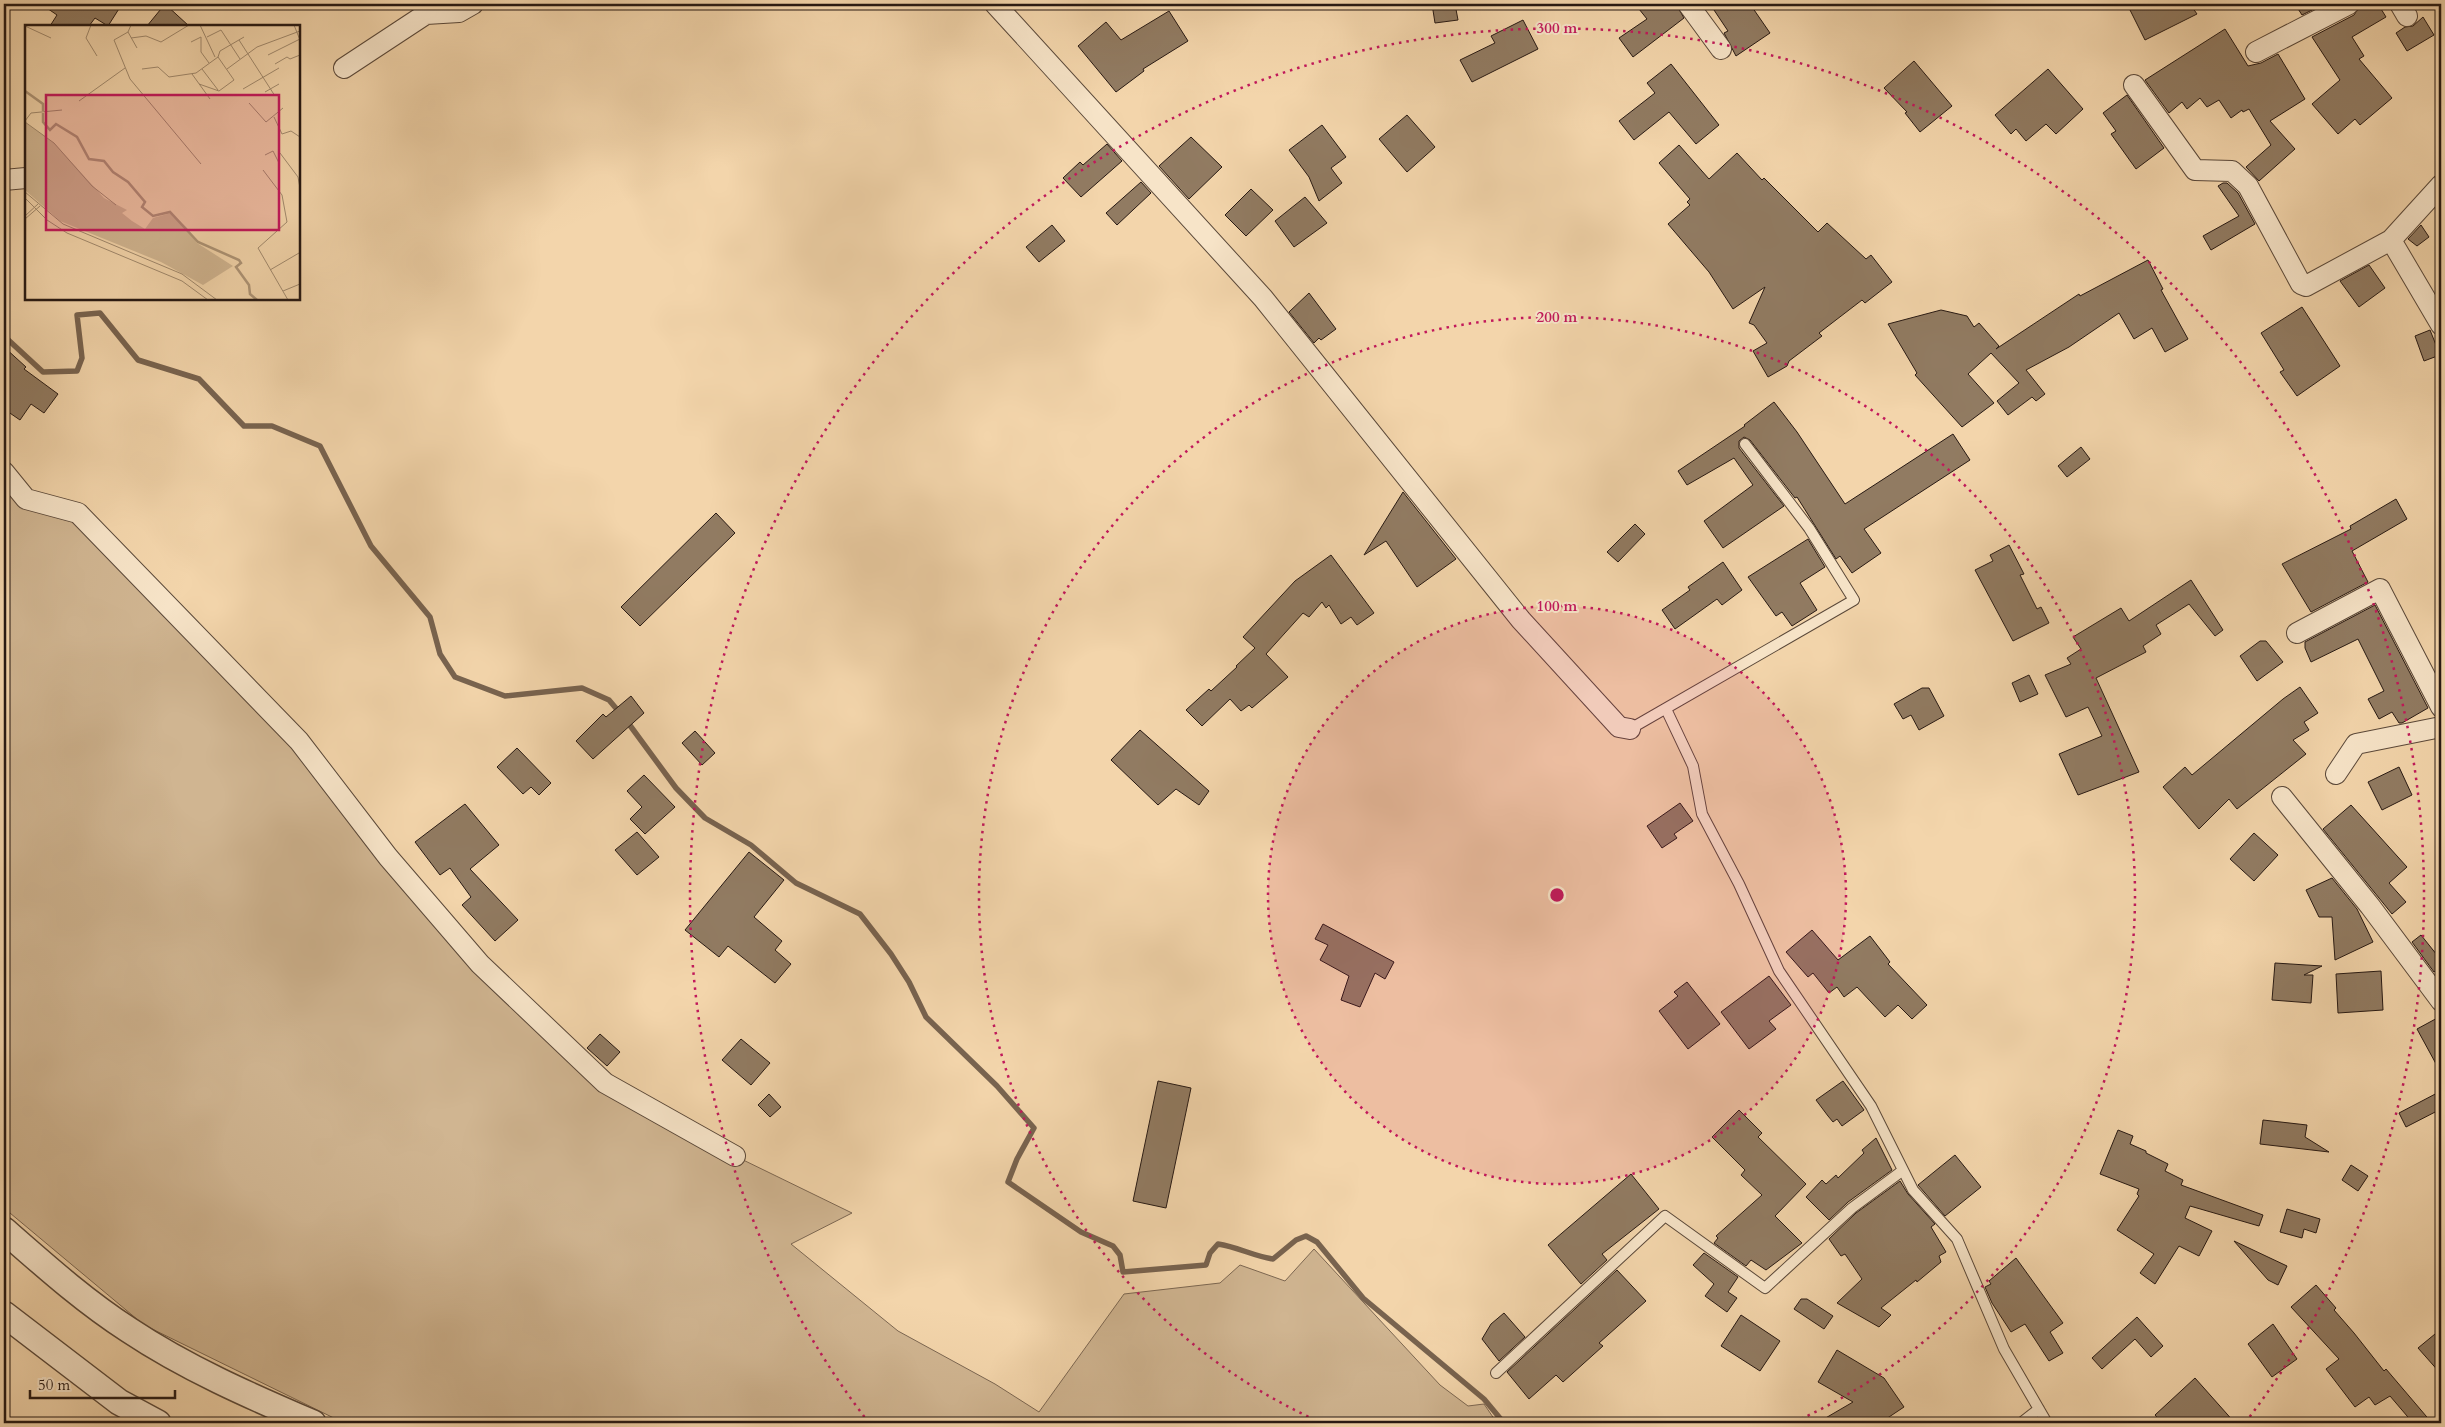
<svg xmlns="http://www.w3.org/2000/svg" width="2445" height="1427" font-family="Cardo,serif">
<rect width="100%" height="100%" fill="#f3d5ab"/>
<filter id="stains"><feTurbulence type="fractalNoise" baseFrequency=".004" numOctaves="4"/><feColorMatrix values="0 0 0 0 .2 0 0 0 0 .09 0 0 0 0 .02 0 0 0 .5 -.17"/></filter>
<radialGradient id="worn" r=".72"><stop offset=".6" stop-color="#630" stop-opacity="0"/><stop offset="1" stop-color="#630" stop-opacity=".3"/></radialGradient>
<path fill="#d0b591" stroke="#7c6752" d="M4,472L26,499L78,513L299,741L388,857L605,1083L735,1156L852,1213L791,1244L898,1331L995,1384L1039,1412L1124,1294L1220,1283L1240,1265L1285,1281L1314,1249L1440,1385L1468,1406L1484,1404L1497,1423H344L144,1325L4,1208Z"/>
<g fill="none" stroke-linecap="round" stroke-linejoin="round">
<path stroke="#78634f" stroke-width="5.5" d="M4,336L43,372L77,371L82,358L77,315L100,313L138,360L199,379L244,426H272L320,446L371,546L430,617L440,654L455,677L505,696L582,688L609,700L620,713
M626,720L676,788L705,818L751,845L796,883L860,914L891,954L909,982L926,1017L997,1086L1034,1128L1017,1159L1008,1182L1081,1232L1113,1246L1120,1255L1123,1272L1206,1265L1210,1253L1218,1244C1238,1247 1253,1256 1273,1259L1296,1240L1306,1236L1317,1242L1363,1298L1484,1399L1504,1423"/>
</g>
<path fill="#917b62" stroke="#271913" d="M41,4H122L108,26L95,18L89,26H50L57,15Z
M165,4L189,26H147Z
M1432,4H1455L1458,20L1435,23Z
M1635,4H1676L1684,18L1633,57L1619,38L1647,19Z
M1710,4H1750L1770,33L1736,56L1724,33L1728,31Z
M2127,4H2190L2197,14L2145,40Z
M2295,4H2324L2302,15Z
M2361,4H2378L2386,17L2352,37L2364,56L2359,59L2392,98L2360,125L2355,119L2338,134L2312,104L2340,80L2312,37L2354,15Z
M1169,11L1188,41L1143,69L1144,71L1116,92L1078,46L1106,22L1121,40Z
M2423,17L2434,35L2407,51L2396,33L2405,27L2413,26Z
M1523,20L1538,49L1472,82L1460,60L1495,43L1491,36Z
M2225,29L2248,66L2261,63L2278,54L2305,99L2270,121L2295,149L2259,181L2246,167L2271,145L2249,109L2243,112L2242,110L2231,118L2219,100L2207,107L2200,98L2187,109L2182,102L2169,113L2145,80Z
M1914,61L1952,106L1920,132L1905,113L1907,112L1884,88Z
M1671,64L1719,125L1696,144L1669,112L1634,140L1619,121L1655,93L1647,83Z
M2048,69L2083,109L2056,134L2046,124L2026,141L2016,129L2011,134L1995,115Z
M2127,95L2164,148L2136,169L2111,134L2116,131L2103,113Z
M1407,115L1435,147L1407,172L1379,139Z
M1322,125L1346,157L1331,168L1342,183L1319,201L1309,177L1289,150Z
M1191,137L1222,167L1189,199L1159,166Z
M1107,144L1122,161L1081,197L1063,178L1080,162L1083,165Z
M1679,145L1709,179L1737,153L1762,180L1764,178L1818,232L1827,223L1866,259L1871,255L1892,282L1865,303L1862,300L1819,333L1822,336L1789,361L1787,366L1768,377L1753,351L1767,343L1754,325L1749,323L1765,287L1733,309L1709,272L1668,224L1690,205L1687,202L1690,199L1659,163Z
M1141,182L1151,193L1117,225L1106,213Z
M2223,183H2227L2238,193L2255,224L2211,250L2203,236L2239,216L2218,186Z
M1251,189L1273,210L1246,236L1225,215Z
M1305,197L1327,223L1294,247L1275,221Z
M1052,225L1065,241L1039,262L1026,247Z
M2421,225L2429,237L2417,246L2408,239Z
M2148,260L2163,289L2161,290L2188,339L2165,352L2152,328L2134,339L2119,313L2069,347L2026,370L2045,394L2036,401L2032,397L2008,415L1997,401L2019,383L1991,353L1968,374L1994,403L1962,427L1915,375L1917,373L1888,324L1941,310L1967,316L1974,327L1979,323L1999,346L1996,349L2079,294L2080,296Z
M2369,265L2385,288L2359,307L2340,281Z
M1309,293L1336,329L1321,340L1319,338L1314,343L1289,312Z
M2302,307L2340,366L2297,396L2280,372L2284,370L2261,333Z
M2430,330L2440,355L2424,361L2415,336Z
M4,347L26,367L24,369L58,394L44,413L31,404L20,420L4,409Z
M1774,402L1797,432L1845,504L1953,434L1970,460L1864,529L1881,553L1852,573L1840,556L1836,559L1797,497L1795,498L1750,440L1744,437L1739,441V448L1784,506L1723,548L1704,521L1753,485L1734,458L1687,485L1678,471L1745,426L1744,425Z
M2081,447L2090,459L2067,477L2058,466Z
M1403,492L1456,559L1417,587L1386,541L1364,555Z
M2396,499L2407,519L2352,551L2368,582L2311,612L2282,564L2351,529L2350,526Z
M716,513L735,533L640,626L621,607Z
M1635,524L1645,534L1618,562L1607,552Z
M1808,539L1825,567L1800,583L1817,610L1792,626L1782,612L1776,616L1748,577Z
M2009,545L2024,574L2020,575L2037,609L2041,607L2049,623L2013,641L1975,570L1993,561L1990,555Z
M1331,555L1374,613L1357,625L1351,617L1341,624L1329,605L1326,608L1322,602L1309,617L1303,613L1266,654L1288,677L1252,708L1249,705L1241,711L1230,699L1202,726L1186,710L1209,689L1211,691L1237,667L1236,666L1255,648L1243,637L1295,581Z
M1723,562L1742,590L1722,605L1717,599L1675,629L1662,610L1690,590L1688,587Z
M2191,580L2223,630L2215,636L2189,604L2156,625L2161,634L2143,646L2146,652L2096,678L2139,772L2078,795L2059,754L2102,736L2088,707L2066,717L2045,675L2071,664L2067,658L2081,649L2073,637L2121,608L2129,621Z
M2375,605L2428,708L2402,723H2399L2392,712L2379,719L2368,699L2384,691L2358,639L2311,662L2305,648V642Z
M2260,641H2266L2283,662L2257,681L2240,656Z
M2029,675L2038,694L2020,702L2012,683Z
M2300,687L2318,713L2304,722L2309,730L2293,740L2306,754L2237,809L2229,799L2199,829L2163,787L2185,767L2192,775L2283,699Z
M1922,688H1929L1944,716L1919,730L1911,715L1903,719L1894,704Z
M631,696L644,713L593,759L576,741L603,714L606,717Z
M1140,730L1209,791L1199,805L1176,789L1158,805L1111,760Z
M695,731L715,753L702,765L682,743Z
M517,748L551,783L539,795L531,787L523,794L497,767Z
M2399,767L2412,795L2382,810L2368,782Z
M644,775L675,807L645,834L630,819L642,807L627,791Z
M1680,803L1693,821L1674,834L1677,838L1662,848L1647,826Z
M465,804L499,845L470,869L518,920L495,941L462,905L471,897L450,868L440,875L415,842Z
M2351,805L2407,867L2389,883L2406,902L2392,914L2323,829Z
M637,832L659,857L637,875L615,850Z
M2254,833L2278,855L2254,881L2230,859Z
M749,852L784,880L754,917L782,941L775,950L791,964L775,983L728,946L719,957L685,930Z
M2332,878L2357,909L2373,942L2335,960L2332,917H2319L2306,890Z
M1323,924L1394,962L1385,979L1375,973L1360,1007L1341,1000L1349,976L1320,960L1328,945L1315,939Z
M1812,930L1838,960L1870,936L1890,962L1888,964L1927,1005L1912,1019L1898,1005L1885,1017L1857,987L1844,997L1837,987L1829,993L1813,973L1808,977L1786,952Z
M2421,935L2441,960V966L2434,972L2412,942Z
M2275,963L2322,966L2304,975H2313L2311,1003L2272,1000Z
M2381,971L2383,1010L2338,1013L2336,974Z
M1769,976L1791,1005L1769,1021L1776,1029L1749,1049L1721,1012Z
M1687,982L1720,1024L1688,1049L1659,1011L1678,996L1674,992Z
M2441,1016V1073L2417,1029Z
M600,1034L620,1052L607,1066L587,1048Z
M741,1039L770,1063L751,1085L722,1060Z
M1158,1081L1191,1088L1166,1208L1133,1201Z
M1843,1081L1864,1110L1842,1126L1837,1119L1833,1122L1828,1116L1816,1100Z
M2441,1091V1109L2406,1127L2399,1113Z
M769,1094L781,1107L770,1117L758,1105Z
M1739,1110L1762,1133L1758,1137L1806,1184L1775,1216L1802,1243L1766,1270L1751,1260L1746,1266L1714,1243L1718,1238L1716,1236L1762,1195L1741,1175L1745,1170L1712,1137Z
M2263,1120L2307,1125L2305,1137L2329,1152L2260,1144Z
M2118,1130L2133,1136L2130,1144L2146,1151V1153L2168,1164L2165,1171L2183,1180L2181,1185L2263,1215L2259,1226L2190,1206L2185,1218L2212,1231L2199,1256L2179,1246L2155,1284L2140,1273L2154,1254L2117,1230L2139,1196L2137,1194L2139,1189L2100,1174Z
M1876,1138L1892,1170L1848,1202L1829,1220L1806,1197L1822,1180L1826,1184L1836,1175L1838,1178L1864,1153L1862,1150Z
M1955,1155L1981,1187L1945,1216L1918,1185Z
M2351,1165L2368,1176L2358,1191L2342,1180Z
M1631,1174L1659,1209L1602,1254L1607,1260L1581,1284L1548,1245Z
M1900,1181L1908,1194L1935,1224L1931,1227L1946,1252L1939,1256L1941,1262L1917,1282L1916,1280L1881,1308L1891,1315L1879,1327L1837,1303L1862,1279L1845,1254L1841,1256L1829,1239L1856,1213Z
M2287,1209L2320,1219L2316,1233L2304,1229L2302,1238L2280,1232Z
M2234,1241L2287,1266L2278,1285L2268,1280Z
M1704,1253L1738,1277L1728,1292L1737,1298L1727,1312L1705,1296L1714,1284L1693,1265Z
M2016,1258L2063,1323L2050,1332L2063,1353L2049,1361L2025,1324L2011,1332L1992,1303L1985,1287L1991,1284L1989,1281Z
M1617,1270L1646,1301L1599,1343L1603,1346L1563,1382L1556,1375L1529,1399L1507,1372Z
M2316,1285L2336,1308L2334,1310L2354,1333L2384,1371L2386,1369L2432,1423H2413L2390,1396L2375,1405L2369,1397L2355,1407L2326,1369L2339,1359L2291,1307Z
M1801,1299H1807L1833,1316L1824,1329L1794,1309Z
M1504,1313L1525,1337L1499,1361L1482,1339L1491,1324Z
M1741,1315L1780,1341L1760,1371L1721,1346Z
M2137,1317L2163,1346L2151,1357L2135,1339L2102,1369L2092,1358Z
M2273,1324L2297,1359L2272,1377L2248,1344Z
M2435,1334L2441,1342V1374L2418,1348Z
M1837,1350L1884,1378L1904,1407L1880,1423H1817L1853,1402L1818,1382Z
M2195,1378L2235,1423H2162L2155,1415Z"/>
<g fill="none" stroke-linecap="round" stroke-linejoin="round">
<defs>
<path id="service" d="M1666,709L1693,766L1702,814L1739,884L1779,971L1871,1106L1913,1190L1957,1239L2004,1349L2047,1423
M1630,729L1854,600L1809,528L1745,444
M1496,1373L1665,1216L1765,1288L1852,1208L1902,1171
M2021,1423L2039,1409"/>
<path id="minor" d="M995,4L1263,298L1521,620L1619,727L1630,729
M1688,4L1721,49
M2400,4L2407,16
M2256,52L2349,4
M344,68L426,14L459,12L473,4
M2134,85L2195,170L2232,171L2248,186L2301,284L2306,286L2391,240L2441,185
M4,180L26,178
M2391,240L2441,325
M4,472L26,499L78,513L299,741L388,857L480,964L605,1083L735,1156
M2297,633L2380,589L2441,707
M2336,774L2356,744L2441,727
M2282,797L2370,906L2441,1001"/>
<path id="tertiary" d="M4,1230C44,1265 84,1301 129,1330C186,1368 250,1396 313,1423
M4,1314L119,1402L158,1423"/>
</defs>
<use href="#service" stroke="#5a4839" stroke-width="12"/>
<use href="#minor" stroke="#5a4839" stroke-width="22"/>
<use href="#tertiary" stroke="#5a4839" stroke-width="28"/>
<use href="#service" stroke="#f7e4c8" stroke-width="10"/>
<use href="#minor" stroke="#f7e4c8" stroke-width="20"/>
<use href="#tertiary" stroke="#f7e4c8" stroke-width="25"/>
</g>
<circle cx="1557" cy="895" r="289" fill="#c2185b" fill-opacity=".12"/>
<g fill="none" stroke="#c2185b" stroke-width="2.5" stroke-dasharray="2.5 5">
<circle cx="1557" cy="895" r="289"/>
<path d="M1322 1423A578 578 0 1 1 1792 1423"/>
<path d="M869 1423A867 867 0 1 1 2245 1423"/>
</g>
<g transform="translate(25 25)">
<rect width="275" height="275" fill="#f3d5ab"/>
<path d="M0,97L29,118L79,173L102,185L97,188L107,196L120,204L128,193L146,188L162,203L172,218L208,241L178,260L136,237L35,196L0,165Z" fill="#d0b591"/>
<path fill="none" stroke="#ae9577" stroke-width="2.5" d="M0,66L18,79V86M18,88V97L25,105L31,99L52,112L64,134L79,136L88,147L103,157L120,177L117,182L128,191L145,187L173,217L214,235L216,238L211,242L224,260L225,269L232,275"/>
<path fill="none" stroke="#a18a6e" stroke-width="1" d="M66,0L61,13L72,31M106,0L103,7L112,23M175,0L190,32M269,0L275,15M0,1L26,13M103,7L89,15L105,54L176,139M182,12L196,5L215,34M106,13L121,11L136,17L164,0M214,15L250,71M166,17L176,12V27L184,38M243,30L275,14M250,39L262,32L265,34L275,30M117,44L133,42L144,52L171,48L193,32L195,26L219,12M177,44L193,65M202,44L232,22L275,6M167,49L185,74M174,59L194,66L209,55L193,32M218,64L254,43M240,67L254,59M54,76L100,43M224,78L241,97L258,83M249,92L257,109L266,106L275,112M0,96L6,88L37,85M0,97L29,118L67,161L91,180M255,128L273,152L275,163M240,130L248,126L254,138M238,145L257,170L262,197L233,223L263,275M0,167L38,199L157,249L192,275M0,173L22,195L42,208L157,256L183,275M0,191L13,179M0,194L15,181M245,245L274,228M258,266L275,259"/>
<path fill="#c2185b" fill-opacity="0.15" stroke="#c2185b" stroke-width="2.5" d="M21,70H254V205H21Z"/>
<rect width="275" height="275" fill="none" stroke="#271913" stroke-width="2.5"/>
</g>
<circle cx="1557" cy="895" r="8" fill="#c2185b" stroke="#f7e4c8" stroke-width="2.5"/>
<g font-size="15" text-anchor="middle" font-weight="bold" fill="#c2185b" stroke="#f7e4c8" stroke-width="4" stroke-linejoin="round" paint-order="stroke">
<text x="1557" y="33">300 m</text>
<text x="1557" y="322">200 m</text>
<text x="1557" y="611">100 m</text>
</g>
<rect width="2445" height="1427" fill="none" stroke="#f3d5ab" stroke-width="20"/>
<rect x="5" y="5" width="2435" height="1417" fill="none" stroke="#271913" stroke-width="2.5"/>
<rect x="10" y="10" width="2425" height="1407" fill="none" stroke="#271913"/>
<path d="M30 1390v8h145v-8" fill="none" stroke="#271913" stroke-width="2.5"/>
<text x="38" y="1390" font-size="15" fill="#271913" stroke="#f7e4c8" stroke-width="4" paint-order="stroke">50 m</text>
<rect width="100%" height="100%" filter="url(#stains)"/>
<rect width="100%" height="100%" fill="url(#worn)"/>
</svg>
